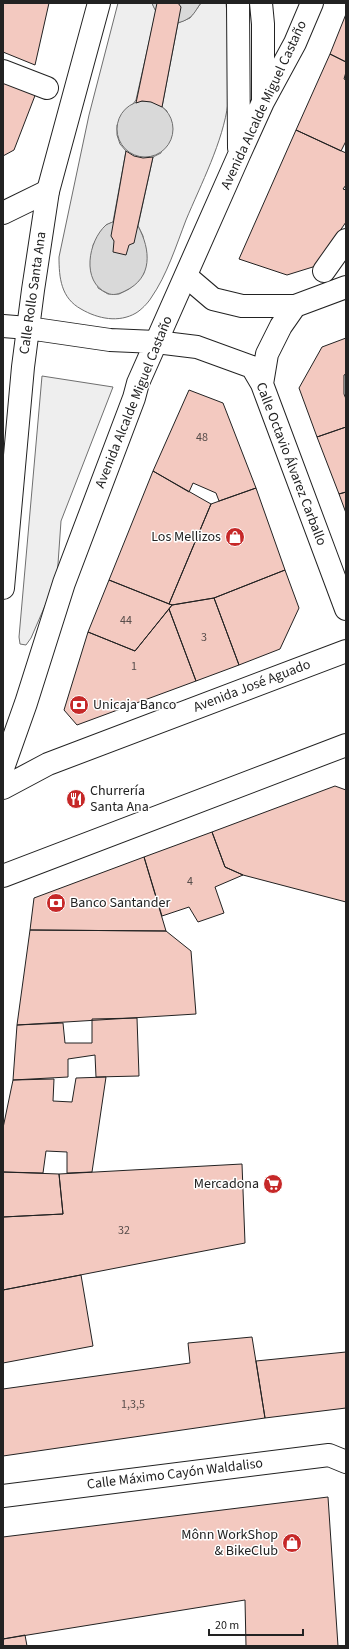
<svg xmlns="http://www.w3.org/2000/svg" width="349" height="1649" font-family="'Source Sans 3',sans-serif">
<rect width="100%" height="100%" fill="#fff"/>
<path fill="#eee" stroke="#6f6f6f" d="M118,3H152L156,11L136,100L117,125V135L120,144L126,151L113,222L106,225L93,245L98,288L108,294H119L129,289L138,281L144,273L143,236L138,226L153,157L161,153L167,111L162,107L178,23L190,18L201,3H226C229,36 231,70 228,103C223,142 201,184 186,220C176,246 167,275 151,298C148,303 141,310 136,313C119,323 98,319 81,309C61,298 59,278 59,257L89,115Z
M42,376L113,387L61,521L57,578L31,638L26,645L20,644L19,637Z"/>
<path fill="#d9d9d9" stroke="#6f6f6f" d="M152,3H201C197,8 194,15 189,18C173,29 158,20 152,3Z
M117 129a28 28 0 1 1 56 0a28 28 0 1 1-56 0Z
M117,220L138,226C151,250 153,278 125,291C119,294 113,296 107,293C81,282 88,241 106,225C109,223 114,222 117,220Z"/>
<path fill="#f3c9c0" stroke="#222" d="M3,3H49L35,65L3,52Z
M157,3H178L181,7L162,107L151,102L142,101L136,103Z
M346,14V62L330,54Z
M330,54L346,62V72L344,79L346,80V141L341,151L296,130Z
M3,80L36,93L14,150L3,156Z
M296,130L346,153V185L343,189L346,190V222L316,266L287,275L239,259Z
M126,151L134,156L143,158L153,157L134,243L129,245L126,255L113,252L114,241L111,236Z
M346,338V374L344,375V394L346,399V427L317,437L299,388L322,347Z
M189,390L223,403L256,488L219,501L216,493L193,483L189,492L153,471Z
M346,427V492L339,494L317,437Z
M153,471L211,504L169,604L109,580Z
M256,488L285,570L214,598L172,605L169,604L211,504Z
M346,492V513L339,494Z
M285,570L299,608L280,649L239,665L214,598Z
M109,580L172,605L135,651L88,632Z
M214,598L239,665L196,681L169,609L172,605Z
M169,609L196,681L77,725L64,710L88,632L135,651Z
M335,786L346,790V902L243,875L225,867L212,832Z
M212,832L225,867L243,875L215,887L224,913L198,922L189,907L162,916L144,857Z
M144,857L166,931L30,930L34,898Z
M30,930L166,931L191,951L196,1014L17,1025Z
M137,1018L139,1076L96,1077L95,1055L68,1059V1077L13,1080L17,1025L63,1023L65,1043H92V1019Z
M106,1077L92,1172L67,1173V1152L46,1151L43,1173L3,1172V1128L13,1080L54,1079L53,1101L72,1102L76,1078Z
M242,1164L245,1243L3,1290V1217L63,1214L59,1174Z
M3,1172L59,1174L63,1214L3,1217Z
M81,1275L93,1346L3,1363V1290Z
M252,1337L265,1418L3,1456V1389L190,1363L188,1343Z
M346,1352V1408L265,1418L256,1361Z
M328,1497L338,1646H246L245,1600L3,1639V1537Z
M25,1635L27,1646H3V1639Z"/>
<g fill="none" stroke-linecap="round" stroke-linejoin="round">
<defs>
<path id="minor" d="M3,71L47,88
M3,213L48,191
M324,271L346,240
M186,276L213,299L242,306H295L346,287
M3,326L28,328
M156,342L197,347L252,367L262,384L346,609
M262,384L267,354L281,326L295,306
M3,1496L329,1455L346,1462"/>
<path id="major" d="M238,3L239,148
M261,3L263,24V99
M28,328L110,340L156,342
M3,588L23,367L33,290L48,191L99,3
M3,768L26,703L64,583L134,398L138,383L239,155L263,102L295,43L312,3
M3,788L48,764L346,651
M3,876L346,745"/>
</defs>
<use href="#minor" stroke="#222" stroke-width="24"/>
<use href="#major" stroke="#222" stroke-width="24"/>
<use href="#minor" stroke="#fff" stroke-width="22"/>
<use href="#major" stroke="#fff" stroke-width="22"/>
</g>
<defs>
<symbol id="shop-disc" viewBox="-11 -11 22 22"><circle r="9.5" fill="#c62828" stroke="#fff"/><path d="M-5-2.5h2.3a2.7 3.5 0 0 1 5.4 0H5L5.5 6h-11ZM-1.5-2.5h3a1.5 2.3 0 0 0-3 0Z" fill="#fff"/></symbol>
<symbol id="bank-disc" viewBox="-11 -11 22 22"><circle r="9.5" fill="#c62828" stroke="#fff"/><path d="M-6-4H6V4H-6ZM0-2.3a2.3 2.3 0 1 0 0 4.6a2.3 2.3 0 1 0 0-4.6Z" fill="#fff"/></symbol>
<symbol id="restaurant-disc" viewBox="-11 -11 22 22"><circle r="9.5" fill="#c62828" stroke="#fff"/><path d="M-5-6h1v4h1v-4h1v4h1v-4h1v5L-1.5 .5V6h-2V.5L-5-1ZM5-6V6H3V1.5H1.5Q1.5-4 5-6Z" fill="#fff"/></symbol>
<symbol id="supermarket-disc" viewBox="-11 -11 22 22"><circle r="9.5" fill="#c62828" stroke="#fff"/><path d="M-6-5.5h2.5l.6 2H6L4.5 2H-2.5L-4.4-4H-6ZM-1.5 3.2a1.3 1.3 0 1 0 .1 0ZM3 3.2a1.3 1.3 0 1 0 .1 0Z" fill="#fff"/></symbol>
</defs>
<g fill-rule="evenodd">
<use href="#shop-disc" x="224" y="526" width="22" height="22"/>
<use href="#bank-disc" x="68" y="694" width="22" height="22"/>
<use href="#restaurant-disc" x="65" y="788" width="22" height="22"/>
<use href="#bank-disc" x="45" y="892" width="22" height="22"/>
<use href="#supermarket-disc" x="262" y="1173" width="22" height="22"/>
<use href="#shop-disc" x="281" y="1532" width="22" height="22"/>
</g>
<g text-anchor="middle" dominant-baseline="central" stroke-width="3" stroke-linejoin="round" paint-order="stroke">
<g font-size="12" fill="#564c4a">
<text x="202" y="437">48</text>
<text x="126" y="620">44</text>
<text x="204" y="637">3</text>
<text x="134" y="666">1</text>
<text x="190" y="881">4</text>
<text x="124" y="1230">32</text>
<text x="133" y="1404">1,3,5</text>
</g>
<g font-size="14" fill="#222" stroke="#fff">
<text transform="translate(264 105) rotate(-65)">Avenida Alcalde Miguel Castaño</text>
<text transform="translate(33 293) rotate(-82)">Calle Rollo Santa Ana</text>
<text transform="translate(134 402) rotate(-68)">Avenida Alcalde Miguel Castaño</text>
<text transform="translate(291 464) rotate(69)">Calle Octavio Álvarez Carballo</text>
<text transform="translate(252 686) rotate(-21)">Avenida José Aguado</text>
<text transform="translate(175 1474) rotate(-7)">Calle Máximo Cayón Waldaliso</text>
</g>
<g font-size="14" fill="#222" stroke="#fff" text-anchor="end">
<text x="221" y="537">Los Mellizos</text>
<text x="93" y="705" text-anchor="start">Unicaja Banco</text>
<text x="90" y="791" text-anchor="start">Churrería<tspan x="90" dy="16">Santa Ana</tspan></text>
<text x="70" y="903" text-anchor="start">Banco Santander</text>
<text x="259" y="1184">Mercadona</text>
<text x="278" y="1535">Mônn WorkShop<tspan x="278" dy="16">&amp; BikeClub</tspan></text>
</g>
</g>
<rect width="349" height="1649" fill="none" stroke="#222222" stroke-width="8"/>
<path d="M209 1629v6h94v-6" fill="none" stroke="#222222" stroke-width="2"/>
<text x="215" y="1629" font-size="12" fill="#222222" stroke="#ffffff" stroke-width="3" paint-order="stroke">20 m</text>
</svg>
